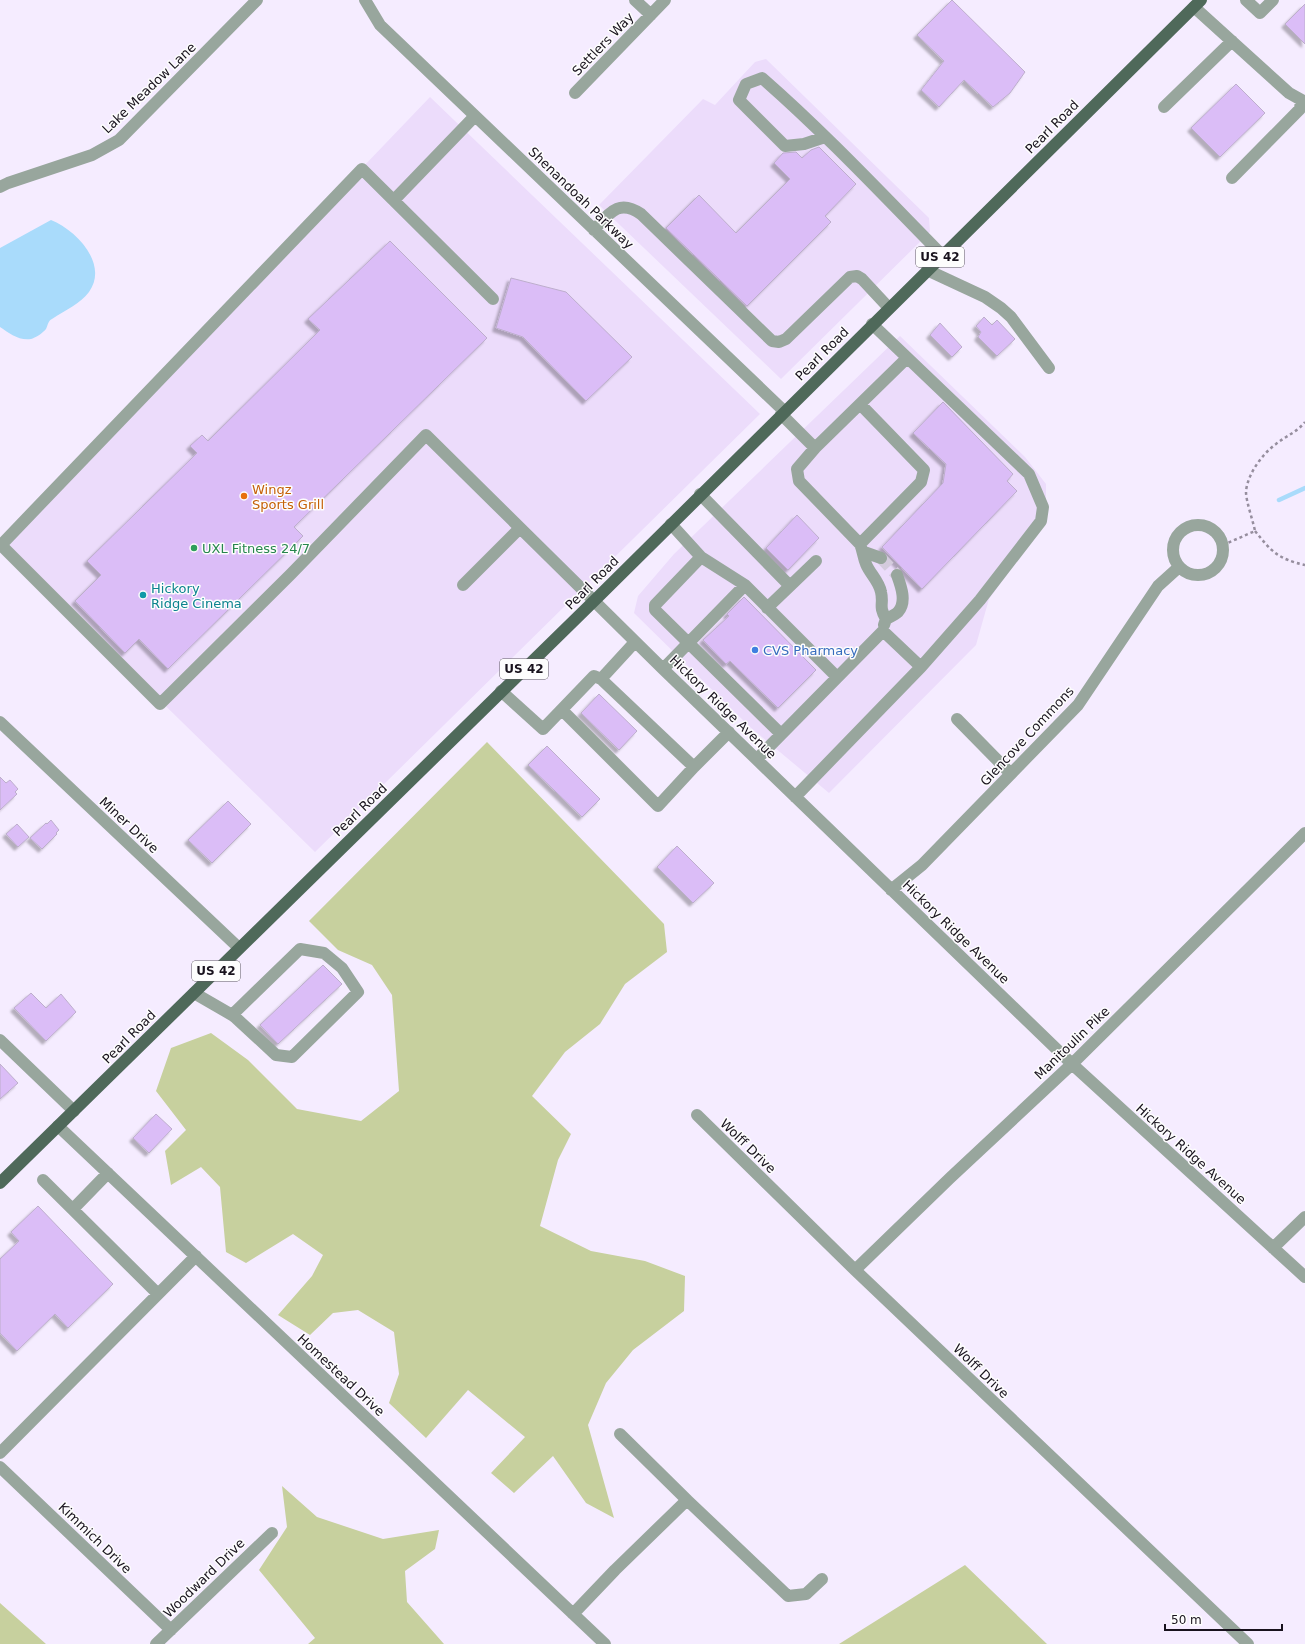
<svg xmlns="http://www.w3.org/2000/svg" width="1305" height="1644" font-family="'DejaVu Sans',sans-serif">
<defs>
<filter id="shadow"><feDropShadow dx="-3.5" dy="3.5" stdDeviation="1" flood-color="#0004"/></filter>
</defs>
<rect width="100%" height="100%" fill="#f5ecff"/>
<path fill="#ecdcfb" d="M766,59L929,218L930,232L781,379L599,205L703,99L715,105L755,62Z
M430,97L760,414L315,852L1,545Z
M900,336L1025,457L1046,484V521L989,599L976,645L829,793L750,727L634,613L638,596L674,554Z"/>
<path fill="#c7d09e" d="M487,742L664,924L667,952L625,984L600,1024L565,1052L532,1096L571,1134L558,1160L540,1226L591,1251L645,1261L685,1276L684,1311L633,1350L606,1383L588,1425L614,1518L586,1503L553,1456L514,1493L491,1473L525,1437L468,1390L426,1438L389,1403L399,1374L394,1332L358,1310L333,1313L310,1335L278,1315L312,1276L323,1255L293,1234L246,1263L226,1252L220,1187L201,1167L171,1185L165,1151L186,1130L156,1091L171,1048L211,1033L248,1060L297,1109L361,1121L399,1091L392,995L372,965L338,950L309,921Z
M282,1486L317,1517L383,1539L439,1530L435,1549L405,1571L407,1602L444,1644H308L315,1638L259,1570L287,1527Z
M965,1565L1047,1644H839Z
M0,1603L46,1644H0Z"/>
<path fill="#a9dbfb" d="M51,220C76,230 109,264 89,292C80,304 65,310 52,319C48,321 48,325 46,329C43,333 35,338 31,339C19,341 9,333 0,327V248Z"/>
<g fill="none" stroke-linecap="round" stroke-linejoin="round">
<path stroke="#a9dbfb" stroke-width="4.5" d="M1279,500L1305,488"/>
</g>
<path fill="#dbbdf7" stroke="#bdaecc" filter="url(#shadow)" d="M952,0L1025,72L1010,93L993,107L964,80L939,107L921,90L944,61L917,35Z
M1305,4V44L1285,24Z
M1236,84L1265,113L1220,157L1191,128Z
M819,147L856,184L825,216L831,222L747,306L666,228L699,195L736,233L790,179L774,163L783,153L796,152L802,158L811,150Z
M390,241L487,338L294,527L303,536L168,669L139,639L125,653L75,601L101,575L87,561L197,453L190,446L202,435L208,441L320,330L308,319Z
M511,278L566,292L632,357L586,401L523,337L496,328Z
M984,317L992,325L997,320L1015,339L997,356L978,337L981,332L976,326Z
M940,323L962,347L952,357L930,335Z
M943,402L1013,474L1007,481L1017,491L922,589L882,547L943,483L946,464L913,433Z
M797,515L819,538L788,570L766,548Z
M744,597L816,670L778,708L730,661L726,664L703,640L729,616L727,614Z
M599,694L637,731L619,750L581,713Z
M547,746L600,799L582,817L528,765Z
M0,777L6,783L10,780L18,789L15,792L17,794L0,810Z
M228,801L251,824L212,863L188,840Z
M51,820L59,830L56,833L57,834L42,849L30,838L46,823L47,824Z
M17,824L29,837L18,847L6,834Z
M677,846L714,883L693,903L657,867Z
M323,965L342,984L278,1044L260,1025Z
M31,993L46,1008L61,994L76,1012L46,1041L14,1008Z
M0,1064L18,1083L0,1099Z
M156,1114L172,1129L149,1153L133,1138Z
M38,1206L113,1284L68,1328L55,1314L17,1351L0,1333V1259L19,1241L11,1232Z"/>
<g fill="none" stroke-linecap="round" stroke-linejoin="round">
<path stroke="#d4cbdd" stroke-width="12" stroke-dasharray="12 6" stroke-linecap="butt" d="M881,558L897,575"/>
<path stroke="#968e9e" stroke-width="2.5" stroke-dasharray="3 3" stroke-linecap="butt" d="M1255,531C1272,552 1278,559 1305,565
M1223,545L1255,531C1253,521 1246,501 1246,492C1247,475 1262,454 1276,444C1286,436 1297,432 1305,422"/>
<path stroke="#98a69d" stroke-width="12" d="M365,0L380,25L784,411
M635,0L651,15
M1246,0L1260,13L1273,0
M1194,7L1289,93L1305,102
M575,93L665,0
M1164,107L1232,41
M825,137L804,144L785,146L739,100L746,84L762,78C825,133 883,195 942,255
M1232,178L1300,109L1301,100
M0,187L8,183L92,155L119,140L257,0
M394,200L475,116
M594,230C609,214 618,198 641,214L772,341L779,342L786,339L850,277L857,276L862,279L889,308
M927,270L985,297L1001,308L1011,317L1049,368
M493,299L362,169L1,545L160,704L291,574L426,435L663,669L1072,1064L1305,1277
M872,324L1029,474L1043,507L1041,521L980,600L921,667
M860,404L907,358
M781,414L815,448L860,404L924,470L921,482L860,544L799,481L797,469L815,448
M700,494L790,586L816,561
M1173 550a25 25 0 1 1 50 0a25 25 0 1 1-50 0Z
M860,544C863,551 863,557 866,564C870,574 879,581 881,592C884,605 878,605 886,619
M864,552L881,558
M701,557L655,605V610L781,734
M463,585L520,528
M745,585L837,677
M767,608L790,586
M884,625L886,619C890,617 895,615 898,612C907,602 901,586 897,575
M635,642L601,679L694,767L729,732
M663,669L745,585L701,557L671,524
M501,691L543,729L594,676L601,679
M562,710L658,806L694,767
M957,719L1011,774
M0,722L239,948
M757,759L883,631L921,667L795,797
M891,890L922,865L1078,705L1158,586L1179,567
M194,993L232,1015L236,1018L276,1055L292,1057L358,992L342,968L324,953L300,949L232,1015
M0,1040L74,1111
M697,1115L855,1270L1248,1644
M58,1126L605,1644
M43,1180L158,1294
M73,1209L108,1173
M1273,1248L1305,1217
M855,1270L950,1178L1072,1064L1305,833
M620,1434L687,1500
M0,1453L196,1256
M0,1467L171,1630
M573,1614L615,1570L687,1500L788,1596L806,1594L822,1579
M156,1644L272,1533"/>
<path stroke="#4f695a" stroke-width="12" d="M0,1183L594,601L1201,0"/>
</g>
<circle fill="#e8710a" stroke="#fdfdfd" stroke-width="1.5" cx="244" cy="496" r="4"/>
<circle fill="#2e9e5b" stroke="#fdfdfd" stroke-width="1.5" cx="194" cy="548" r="4"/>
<circle fill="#0f9aa8" stroke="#fdfdfd" stroke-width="1.5" cx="143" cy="595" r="4"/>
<circle fill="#3f7fe0" stroke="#fdfdfd" stroke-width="1.5" cx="755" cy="650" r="4"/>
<g text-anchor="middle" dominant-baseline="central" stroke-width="3" stroke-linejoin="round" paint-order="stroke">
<g fill="#fdfdfd" stroke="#5d5860" stroke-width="1">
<rect x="916" y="247" width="48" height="20" rx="3"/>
<rect x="500" y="659" width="48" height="20" rx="3"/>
<rect x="192" y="961" width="48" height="20" rx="3"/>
</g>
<g font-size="12" font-weight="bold" fill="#18121d">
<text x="940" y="257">US 42</text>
<text x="524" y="669">US 42</text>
<text x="216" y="971">US 42</text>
</g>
<g font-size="13" fill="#18121d" stroke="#fdfdfd">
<text transform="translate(603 44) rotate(-46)">Settlers Way</text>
<text transform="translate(149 88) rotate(-44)">Lake Meadow Lane</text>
<text transform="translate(1052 127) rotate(-45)">Pearl Road</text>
<text transform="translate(581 198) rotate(44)">Shenandoah Parkway</text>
<text transform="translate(822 354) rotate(-45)">Pearl Road</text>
<text transform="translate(592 583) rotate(-45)">Pearl Road</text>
<text transform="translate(723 707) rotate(44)">Hickory Ridge Avenue</text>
<text transform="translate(1027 736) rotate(-47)">Glencove Commons</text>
<text transform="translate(360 810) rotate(-44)">Pearl Road</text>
<text transform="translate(129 825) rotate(43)">Miner Drive</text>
<text transform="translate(956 932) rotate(44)">Hickory Ridge Avenue</text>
<text transform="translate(129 1037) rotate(-45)">Pearl Road</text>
<text transform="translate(1072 1043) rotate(-44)">Manitoulin Pike</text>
<text transform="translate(748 1146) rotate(44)">Wolff Drive</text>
<text transform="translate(1191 1154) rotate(42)">Hickory Ridge Avenue</text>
<text transform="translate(981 1371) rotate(44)">Wolff Drive</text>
<text transform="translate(341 1375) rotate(43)">Homestead Drive</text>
<text transform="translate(95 1538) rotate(44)">Kimmich Drive</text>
<text transform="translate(204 1578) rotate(-44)">Woodward Drive</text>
</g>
<g font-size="13" fill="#c56008" stroke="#fdfdfd" text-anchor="start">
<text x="252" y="489">Wingz<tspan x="252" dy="15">Sports Grill</tspan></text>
</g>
<g font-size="13" fill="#27864d" stroke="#fdfdfd" text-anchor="start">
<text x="202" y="548">UXL Fitness 24/7</text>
</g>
<g font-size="13" fill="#0d838f" stroke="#fdfdfd" text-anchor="start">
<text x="151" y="588">Hickory<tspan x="151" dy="15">Ridge Cinema</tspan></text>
</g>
<g font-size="13" fill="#366cbe" stroke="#fdfdfd" text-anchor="start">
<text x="763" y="650">CVS Pharmacy</text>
</g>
</g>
<path d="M1165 1624v6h117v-6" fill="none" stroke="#18121d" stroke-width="2"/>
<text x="1171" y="1624" font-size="12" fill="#18121d" stroke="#fdfdfd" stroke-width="3" paint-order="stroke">50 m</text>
</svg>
